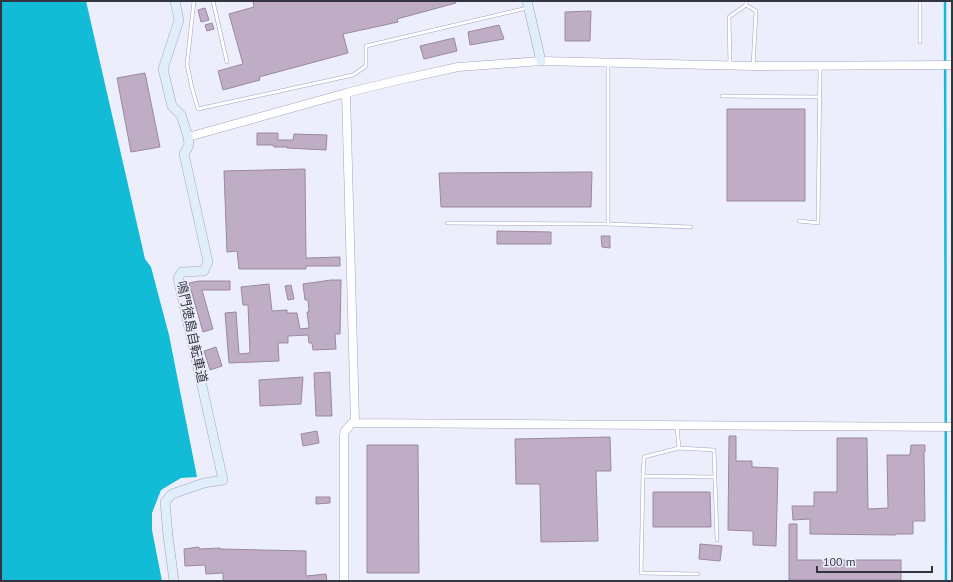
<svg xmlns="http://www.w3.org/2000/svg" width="953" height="582" font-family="'PT Sans','Noto Sans JP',sans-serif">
<rect width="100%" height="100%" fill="#edeefb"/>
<path fill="#12bbd6" d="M1,1H86L145,259L151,267L169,335L197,477L181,478L161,490L152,513V530L162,581H1Z"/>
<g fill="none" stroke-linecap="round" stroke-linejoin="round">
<path stroke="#12bbd6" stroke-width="2.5" d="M945,1L946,581"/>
</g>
<path fill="#bfacc5" stroke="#9b88a1" d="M253,1H455L456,3L397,19L398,22L343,34L348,53L259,77L260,80L223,90L218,71L243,64L229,14L254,7Z
M205,8L209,20L201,22L198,10Z
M591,11L590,41H565V12Z
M212,23L214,29L207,31L205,25Z
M499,25L504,39L470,45L468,32Z
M454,38L457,51L424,59L420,46Z
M145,73L160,147L131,152L117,78Z
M727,109H805V201H727Z
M257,133H278V140H293L294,134L327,135L326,150L287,148V147H274L273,145H257Z
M305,169L306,258L340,257V266H306V269H239L237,251L227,252L224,171Z
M592,172L591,207H441L439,173Z
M497,231L551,232V244H497Z
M601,236H610V248L602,247Z
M331,280H341L340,334H335L336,349L313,350L312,343H309L308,335L288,336V343H278L279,361L229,363L225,313L236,312L239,354L250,353L248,305H243L241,287L269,284L272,311L287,310V313H297L300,329L309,328L307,312H309L308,300H305L303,284Z
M199,281H230V290H202L213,329L203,332L189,283Z
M291,285L294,299L288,300L285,286Z
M216,347L222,366L210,370L204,351Z
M330,372L332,416H316L314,373Z
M303,377L301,404L260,406L259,380Z
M317,431L319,443L303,446L301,434Z
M729,436H736V461H752V467L778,468L776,546L753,545V531L728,530Z
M610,437L611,471H596L598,541L541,542L540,484H516L515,439Z
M837,438H867L868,509L888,508L887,455H910L911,445H925V452H924L925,521H913V534H896V535L810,534V519L793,520L792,506H814V492H837Z
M367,445H418L419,573H367Z
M653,492H710L711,527H653Z
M316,497H330V503L316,504Z
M789,524H797V560H901V580H789Z
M700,544L722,546L720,561L699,559Z
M199,547V549L220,548V549L306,551V576L326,574L327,581H223V573L206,574L205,565L185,566L184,549Z"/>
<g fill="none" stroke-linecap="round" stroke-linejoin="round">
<defs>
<path id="service" d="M194,1L187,64L192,88L198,109L353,75L366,66V46L527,8
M213,1L227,62
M746,1V5L756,11L753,66
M920,1V42
M730,65L729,17L746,5
M722,96L819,97
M799,221L818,223L820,66
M447,223L608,224V64
M608,224L691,227
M677,427L679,448L714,450L717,540
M679,448L644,457L643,476L715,477
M643,476L641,573L698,574"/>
<path id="tertiary" d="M346,93L355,422
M188,137L346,93L395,81L458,67L541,61L753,66L952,65
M344,581V435L345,431L352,423L952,427"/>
<path id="secondary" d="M527,1L541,61
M174,581L168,536L165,502L172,494L204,483L223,480L178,278L182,272L204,271L208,262L184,154L189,145L188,137L181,115L172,106L163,69L179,20L175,1"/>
</defs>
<use href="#service" stroke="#a1a3c0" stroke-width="4"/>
<use href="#tertiary" stroke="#a1a3c0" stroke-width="9"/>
<use href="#secondary" stroke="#a1a3c0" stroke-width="10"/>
<use href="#service" stroke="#fff" stroke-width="3"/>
<use href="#tertiary" stroke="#fff" stroke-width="8"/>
<use href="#secondary" stroke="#e0eefc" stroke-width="9"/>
</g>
<g text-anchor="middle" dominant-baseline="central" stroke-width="3" stroke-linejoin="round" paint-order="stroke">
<g font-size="13" fill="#343440" stroke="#edeefb">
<text transform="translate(192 332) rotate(78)">鳴門徳島自転車道</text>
</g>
</g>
<rect width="953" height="582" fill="none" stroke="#343440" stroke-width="4"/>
<path d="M817 566v6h115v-6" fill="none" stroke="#343440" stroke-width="2"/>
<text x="823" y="566" font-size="12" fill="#343440" stroke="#edeefb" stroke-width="3" paint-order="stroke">100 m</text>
</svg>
